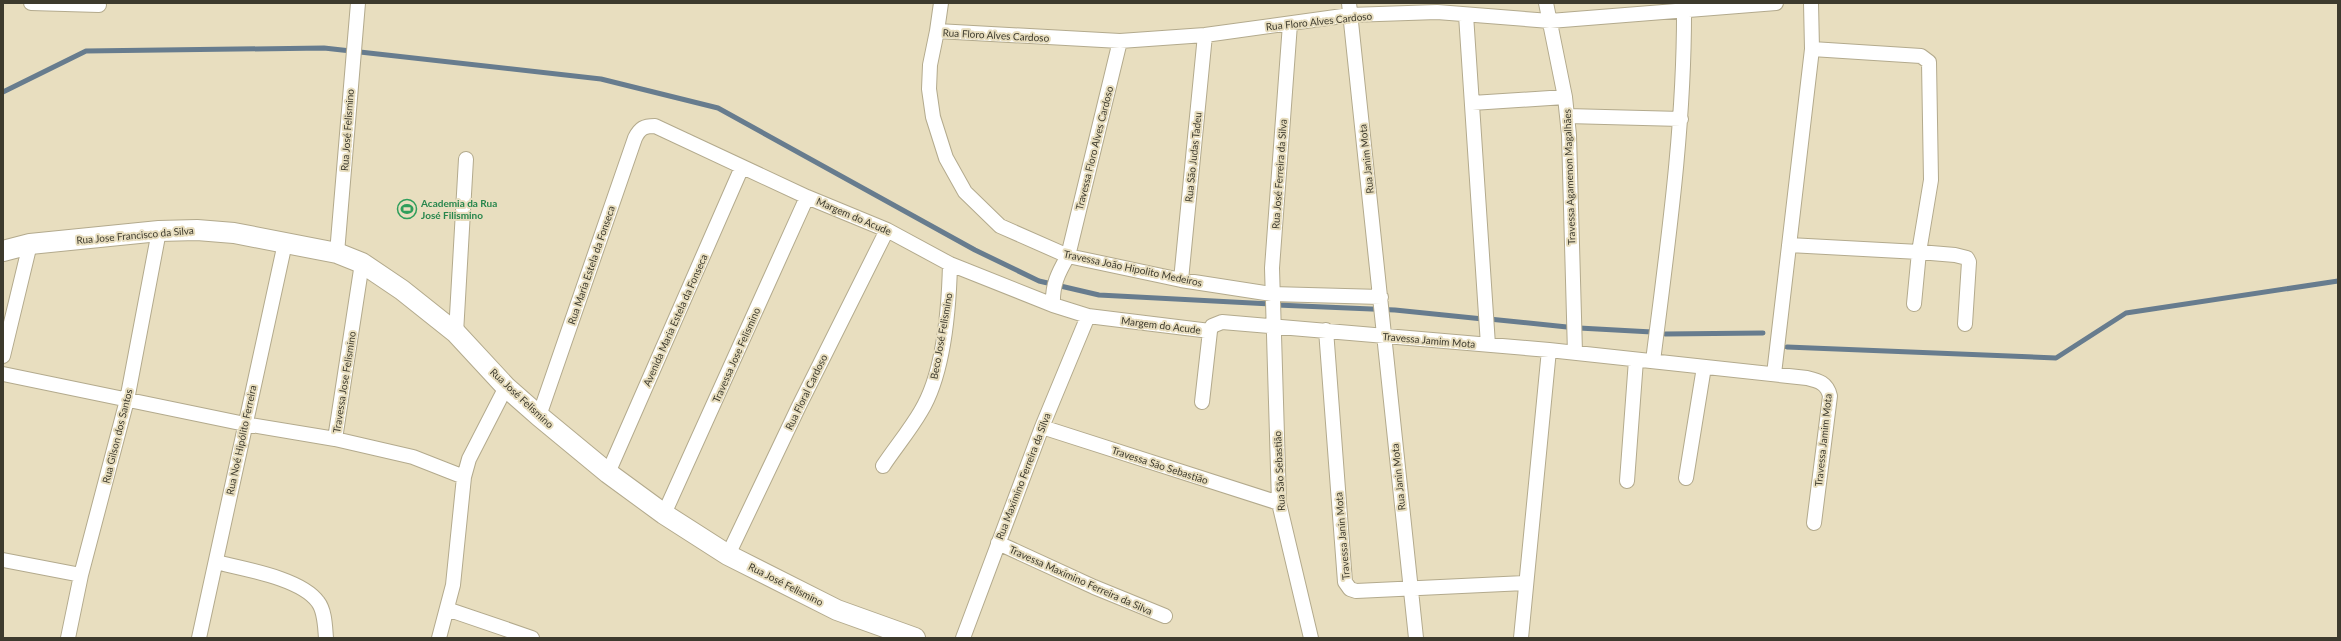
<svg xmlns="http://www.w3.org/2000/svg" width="2341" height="641" font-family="Lato,sans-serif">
<rect width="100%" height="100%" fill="#e8debf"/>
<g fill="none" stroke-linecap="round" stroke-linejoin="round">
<path stroke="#677c8e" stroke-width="5" d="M3,92L86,51L324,48L601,79L718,108L975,250L1039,281L1099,295L1271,304
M1277,305L1395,310L1483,319
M1489,319L1567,327
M1579,328L1652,332
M1665,334L1763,333
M1787,347L2056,358L2126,313L2338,281"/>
<defs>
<path id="street" d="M31,3L99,5
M941,3L937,31L1120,41L1205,35L1350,15L1437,12L1550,21L1776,3
M1349,3L1416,638
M1546,3L1565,97L1569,135L1575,353
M1466,15L1488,345
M1290,24L1272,268L1279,503L1311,638
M937,31L930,65L929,89L933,117L946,158L965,192L1000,226L1068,256L1181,280L1272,294L1381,297
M1120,41L1068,256C1058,273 1052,285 1053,305L1088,316L1210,331
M1812,49L1921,56L1929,62L1931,180L1919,252L1914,304
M1472,103L1565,97
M1567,116L1681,119
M1789,245L1919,252L1955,255L1967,258L1969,262L1965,324
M337,253L358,3
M362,263L335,439L413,457L464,477
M1181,280L1205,35
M1326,330L1345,582L1350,589L1356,591L1525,583
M456,333L466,159
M3,356L30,244
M1653,361C1668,242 1685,124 1684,3
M3,374L245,424L335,439
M1774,374L1812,49L1811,3
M1202,402L1210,331L1212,326L1222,322L1549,350L1807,378C1819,381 1827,383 1830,396L1814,523
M539,416L635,138C640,128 644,126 655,126L807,197L887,230L950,264L1053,305
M1042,427L1279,503
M883,466C895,448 910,430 921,411C944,373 949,307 950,264
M608,473L742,167
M1686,478L1704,367
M1627,481L1636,360
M664,514L807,197
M998,543L1094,587L1165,616
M728,555L799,406L887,230
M3,560L81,575
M216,562C243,569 301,578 318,602C325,611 325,627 326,638
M447,609L532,638
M68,638L81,575L127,400L159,231
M199,638L285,243
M439,638L453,585L464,477L469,459L506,387
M963,638L1042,427L1088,316
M1521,638L1549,350"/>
<path id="secondary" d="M3,251L30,244L159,231L197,230L234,233L337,253L362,263L402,290L456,333L506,387L539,416L608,473L664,514L728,555L837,610L915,638"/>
</defs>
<use href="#street" stroke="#b3aa8d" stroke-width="16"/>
<use href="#secondary" stroke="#b3aa8d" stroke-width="22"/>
<use href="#street" stroke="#fff" stroke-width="14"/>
<use href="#secondary" stroke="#fff" stroke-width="20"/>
</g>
<defs>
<symbol id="stadium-ring" viewBox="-11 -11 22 22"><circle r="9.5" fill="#e8debf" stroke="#2e9e5b" stroke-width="1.5"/><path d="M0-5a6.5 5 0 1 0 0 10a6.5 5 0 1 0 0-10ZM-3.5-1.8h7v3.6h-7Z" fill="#2e9e5b"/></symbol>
</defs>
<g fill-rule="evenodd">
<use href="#stadium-ring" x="396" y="198" width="22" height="22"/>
</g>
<g text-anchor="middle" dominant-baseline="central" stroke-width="4" stroke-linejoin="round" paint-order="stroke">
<g font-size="10" fill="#3d3a2d" stroke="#e8debf">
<text transform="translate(1319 21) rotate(-6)">Rua Floro Alves Cardoso</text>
<text transform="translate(996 35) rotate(3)">Rua Floro Alves Cardoso</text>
<text transform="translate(347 130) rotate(-86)">Rua José Felismino</text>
<text transform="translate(1094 148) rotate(-76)">Travessa Floro Alves Cardoso</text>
<text transform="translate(1193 157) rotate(-84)">Rua São Judas Tadeu</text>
<text transform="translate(1366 159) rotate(-96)">Rua Janim Mota</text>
<text transform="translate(1279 174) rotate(-86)">Rua José Ferreira da Silva</text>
<text transform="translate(1569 177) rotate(-92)">Travessa Agamenon Magalhães</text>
<text transform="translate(854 216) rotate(23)">Margem do Acude</text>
<text transform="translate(135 235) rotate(-5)">Rua Jose Francisco da Silva</text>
<text transform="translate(591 265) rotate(-71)">Rua Maria Estela da Fonseca</text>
<text transform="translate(1133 268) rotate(12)">Travessa João Hipolito Medeiros</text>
<text transform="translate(675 320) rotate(-66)">Avenida Maria Estela da Fonseca</text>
<text transform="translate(1161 325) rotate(7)">Margem do Acude</text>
<text transform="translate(941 336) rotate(-80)">Beco José Felismino</text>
<text transform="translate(1429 340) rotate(5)">Travessa Jamim Mota</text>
<text transform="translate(736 355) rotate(-66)">Travessa Jose Felismino</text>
<text transform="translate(344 382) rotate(-81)">Travessa Jose Felismino</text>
<text transform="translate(806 392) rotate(-64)">Rua Floral Cardoso</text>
<text transform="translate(522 398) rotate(43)">Rua José Felismino</text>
<text transform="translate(117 436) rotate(-76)">Rua Gilson dos Santos</text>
<text transform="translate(241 440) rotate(-78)">Rua Noé Hipólito Ferreira</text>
<text transform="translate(1823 440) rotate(-84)">Travessa Jamim Mota</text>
<text transform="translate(1160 465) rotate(18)">Travessa São Sebastião</text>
<text transform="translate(1279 471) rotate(-93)">Rua São Sebastião</text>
<text transform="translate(1023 476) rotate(-69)">Rua Maximino Ferreira da Silva</text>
<text transform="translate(1398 477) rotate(-96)">Rua Janin Mota</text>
<text transform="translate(1342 536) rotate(-95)">Travessa Janin Mota</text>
<text transform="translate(1081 580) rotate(24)">Travessa Maximino Ferreira da Silva</text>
<text transform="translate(786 584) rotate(27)">Rua José Felismino</text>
</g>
<g font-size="10" font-weight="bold" fill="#27864d" stroke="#e8debf" text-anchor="start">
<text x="421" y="203">Academia da Rua<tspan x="421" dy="12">José Filismino</tspan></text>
</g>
</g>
<rect width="2341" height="641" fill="none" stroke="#3d3a2d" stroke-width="8"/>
</svg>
